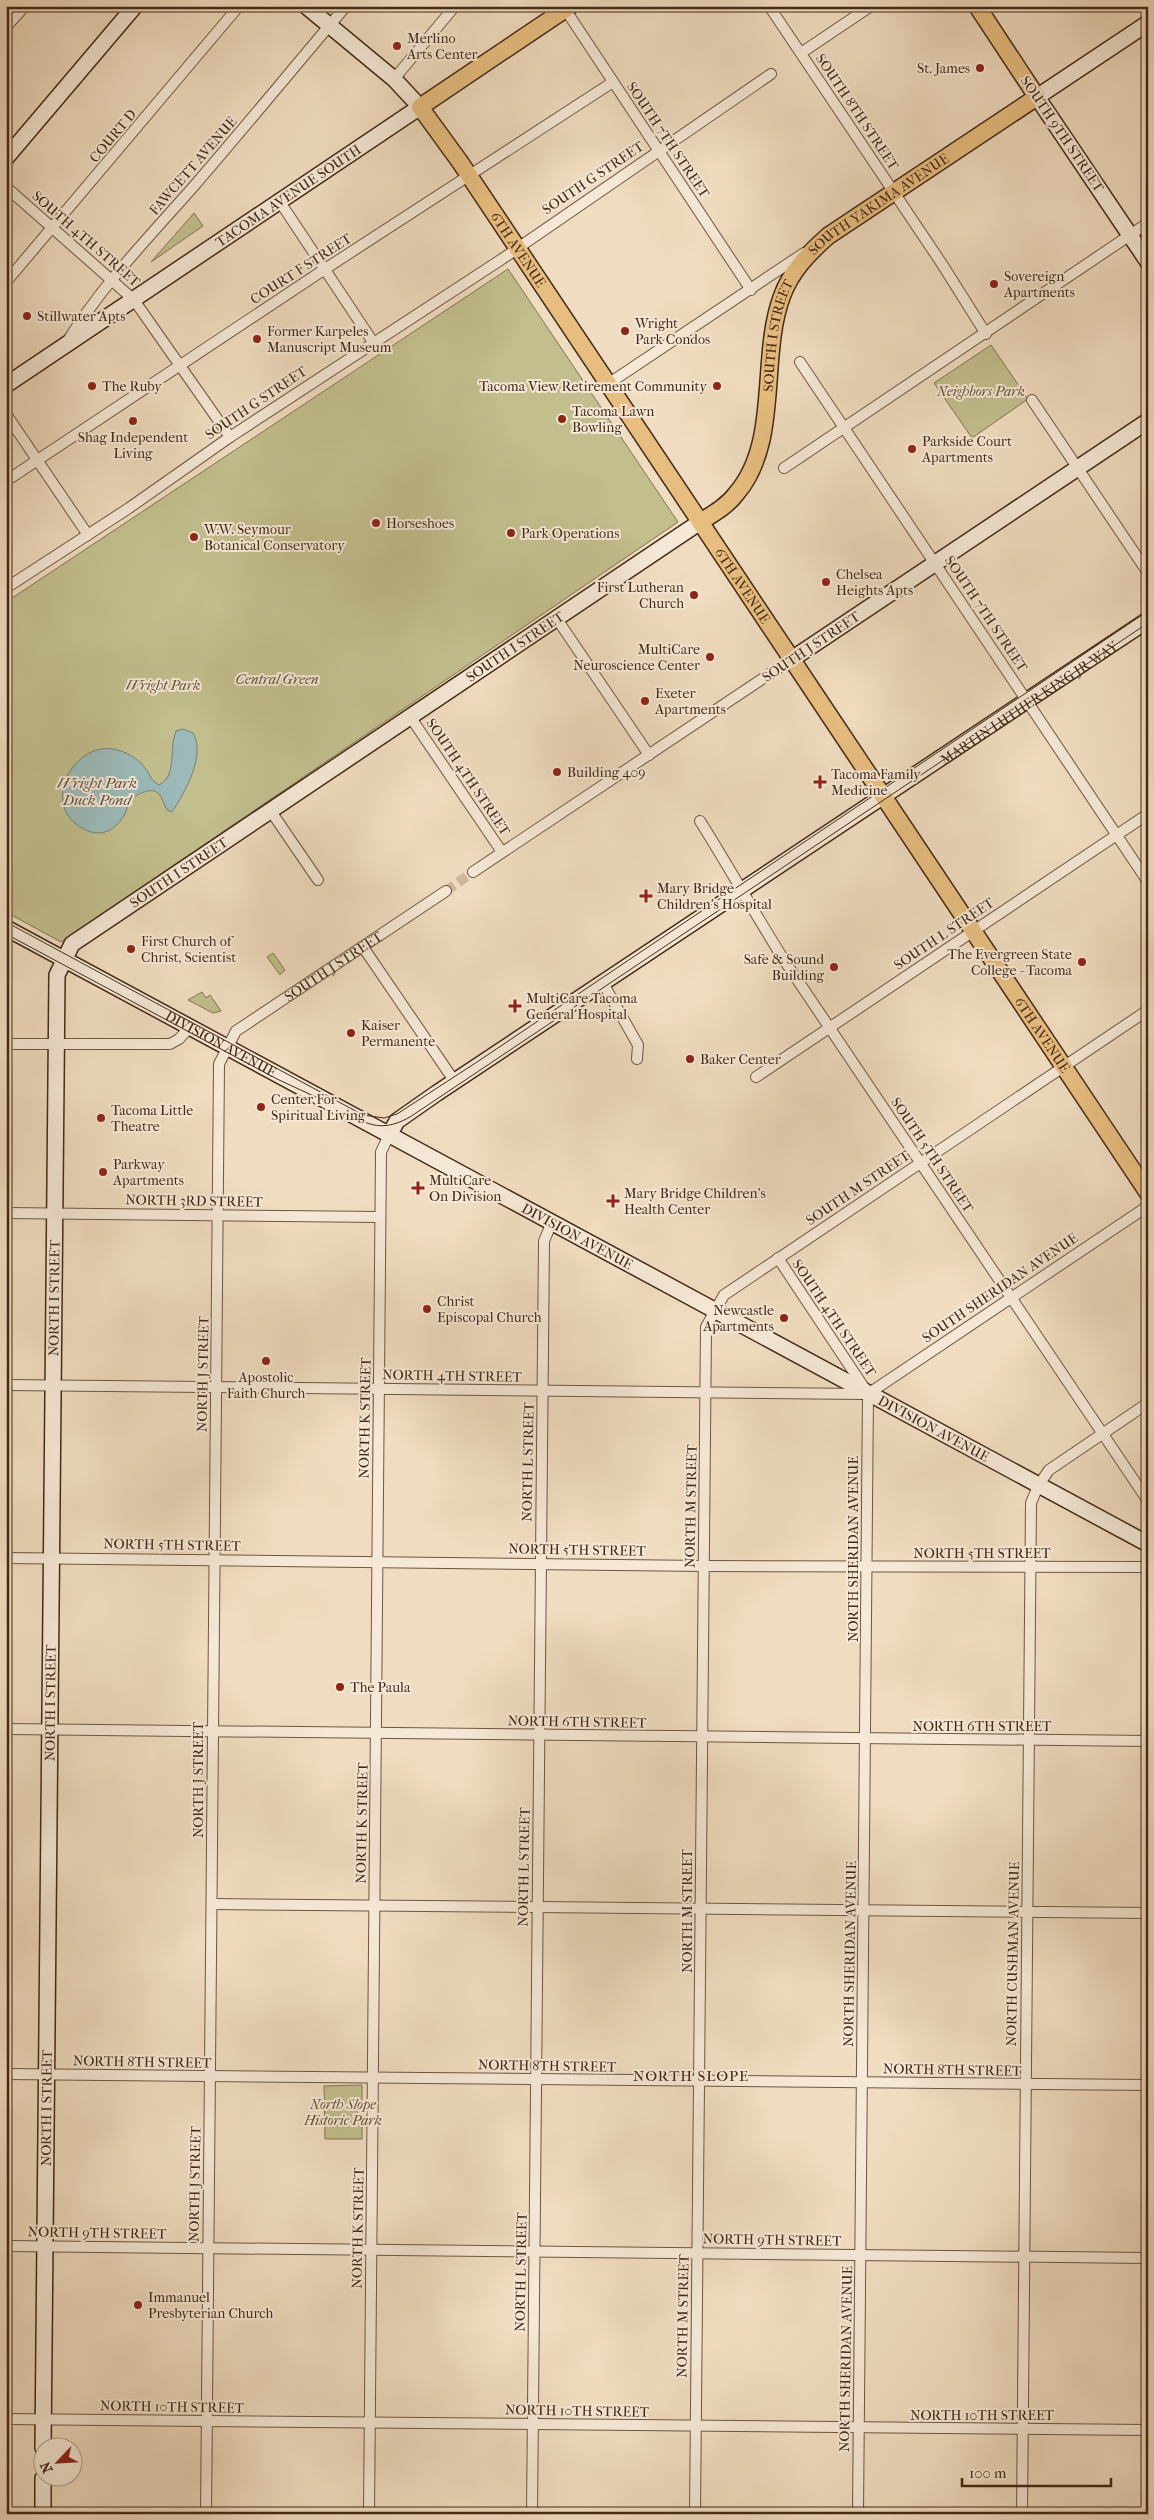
<svg xmlns="http://www.w3.org/2000/svg" width="1154" height="2520" font-family="'IM FELL French Canon',serif">
<rect width="100%" height="100%" fill="#f0dcc0"/>
<filter id="stains"><feTurbulence type="fractalNoise" baseFrequency=".004" numOctaves="4"/><feColorMatrix values="0 0 0 0 .2 0 0 0 0 .09 0 0 0 0 .02 0 0 0 .5 -.17"/></filter>
<radialGradient id="worn" r=".72"><stop offset=".6" stop-color="#630" stop-opacity="0"/><stop offset="1" stop-color="#630" stop-opacity=".3"/></radialGradient>
<path fill="#c2be8d" stroke="#827452" d="M194,213L203,226L151,262Z
M508,269L678,522L61,942L6,912V602Z
M991,345L1028,399L972,438L934,383Z
M273,953L285,970L280,975L267,957Z
M202,992L206,998L210,995L221,1011L213,1013L188,1000Z
M362,2085V2139H325L324,2086Z"/>
<path fill="#9bbab9" stroke="#788078" d="M183,729L193,733C206,756 185,792 172,812L167,810C164,805 162,797 158,793C152,787 136,794 131,800C128,803 127,810 125,814C113,835 95,839 76,824C43,797 76,743 113,749C125,751 139,759 145,768C151,776 150,780 159,785C178,775 168,751 176,731Z"/>
<g fill="none" stroke-linecap="round" stroke-linejoin="round">
<path stroke="#cdb89e" stroke-width="10" stroke-dasharray="10 5" stroke-linecap="butt" d="M446,891L473,872"/>
<defs>
<g id="street">
<path d="M563,6L751,290"/>
<path d="M769,6L942,264L986,334"/>
<path d="M6,27L25,6"/>
<path d="M801,53L871,6"/>
<path d="M394,79L455,6"/>
<path d="M6,187L134,300L230,437"/>
<path d="M280,202L373,342"/>
<path d="M6,282L239,6"/>
<path d="M67,342C102,285 150,236 194,186C245,127 295,66 346,6"/>
<path d="M800,362L1148,882"/>
<path d="M608,384L804,253"/>
<path d="M1032,400L1148,573"/>
<path d="M6,414L88,535"/>
<path d="M784,468L1148,223"/>
<path d="M6,481L325,269L613,82"/>
<path d="M6,588L129,508L230,437L502,259L771,74"/>
<path d="M557,619L649,755"/>
<path d="M411,718L502,852"/>
<path d="M270,810L318,880"/>
<path d="M700,821C729,867 755,914 784,960L1148,1501"/>
<path d="M473,872L792,659"/>
<path d="M363,947L455,1082"/>
<path d="M603,983L638,1045L637,1059"/>
<path d="M6,1044H170L179,1039L190,1027"/>
<path d="M756,1077L1148,814"/>
<path d="M6,1213L380,1217"/>
<path d="M778,1258L865,1389"/>
<path d="M6,1385L865,1394"/>
<path d="M868,1394L1148,1206"/>
<path d="M6,1558L704,1566L1148,1567"/>
<path d="M6,1729L1148,1741"/>
<path d="M212,1904L1148,1913"/>
<path d="M6,2074L1148,2085"/>
<path d="M6,2246L1148,2258"/>
<path d="M6,2419L1148,2430"/>
<path id="s1" d="M206,2514L219,1064L236,1031L446,891"/>
<path d="M369,2514L381,1152L389,1135"/>
<path d="M532,2514L544,1241L552,1222"/>
<path d="M695,2514L706,1327L724,1295L1148,1010"/>
<path d="M858,2514L868,1394"/>
<path d="M1022,2514L1031,1503L1038,1486L1049,1470L1148,1403"/>
</g>
<g id="secondary">
<path d="M1148,23L1037,97L1148,262"/>
<path d="M6,158L135,6"/>
<path id="s2" d="M6,385L420,107L394,79L306,6"/>
<path d="M792,659L1148,421"/>
<path id="s3" d="M6,928L1148,1544"/>
<path d="M389,1135L397,1121L437,1093L1148,620"/>
<path id="s4" d="M43,2448L57,975L72,944L700,522"/>
<path d="M43,2514V2478"/>
</g>
<g id="primary">
<path id="s5" d="M570,6L420,107L460,162L1148,1193"/>
<path id="s6" d="M700,522C713,514 727,506 736,494C781,442 759,357 782,296C791,271 809,253 828,236L1037,97L977,6"/>
</g>
</defs>
<use href="#street" stroke="#6e5640" stroke-width="12"/>
<use href="#secondary" stroke="#432916" stroke-width="18"/>
<use href="#primary" stroke="#432916" stroke-width="19"/>
<use href="#street" stroke="#f5e8d6" stroke-width="10"/>
<use href="#secondary" stroke="#f5e8d6" stroke-width="15"/>
<use href="#primary" stroke="#e8be80" stroke-width="16"/>
<g stroke="#432916" stroke-width="1">
<path d="M6,922L363,1115L384,1118L397,1114L477,1062L1148,611"/>
<path d="M6,934L277,1079L320,1099"/>
<path id="s7" d="M356,1118C376,1129 390,1128 410,1117L1148,623"/>
</g>
</g>
<g fill="#8f2418" stroke="#f5e8d6" stroke-width="2">
<circle cx="397" cy="46" r="5"/>
<circle cx="980" cy="68" r="5"/>
<circle cx="994" cy="284" r="5"/>
<circle cx="27" cy="316" r="5"/>
<circle cx="625" cy="331" r="5"/>
<circle cx="257" cy="339" r="5"/>
<circle cx="92" cy="386" r="5"/>
<circle cx="717" cy="386" r="5"/>
<circle cx="562" cy="419" r="5"/>
<circle cx="133" cy="421" r="5"/>
<circle cx="912" cy="449" r="5"/>
<circle cx="376" cy="523" r="5"/>
<circle cx="511" cy="533" r="5"/>
<circle cx="194" cy="537" r="5"/>
<circle cx="826" cy="582" r="5"/>
<circle cx="694" cy="595" r="5"/>
<circle cx="710" cy="657" r="5"/>
<circle cx="645" cy="701" r="5"/>
<circle cx="557" cy="772" r="5"/>
<path d="M817.5 774.5h5v5h5v5h-5v5h-5v-5h-5v-5h5z"/>
<path d="M643.5 888.5h5v5h5v5h-5v5h-5v-5h-5v-5h5z"/>
<circle cx="131" cy="949" r="5"/>
<circle cx="1082" cy="962" r="5"/>
<circle cx="834" cy="967" r="5"/>
<path d="M512.5 998.5h5v5h5v5h-5v5h-5v-5h-5v-5h5z"/>
<circle cx="351" cy="1033" r="5"/>
<circle cx="690" cy="1059" r="5"/>
<circle cx="261" cy="1107" r="5"/>
<circle cx="101" cy="1118" r="5"/>
<circle cx="103" cy="1172" r="5"/>
<path d="M415.5 1180.5h5v5h5v5h-5v5h-5v-5h-5v-5h5z"/>
<path d="M610.5 1193.5h5v5h5v5h-5v5h-5v-5h-5v-5h5z"/>
<circle cx="427" cy="1309" r="5"/>
<circle cx="784" cy="1318" r="5"/>
<circle cx="266" cy="1361" r="5"/>
<circle cx="340" cy="1687" r="5"/>
<circle cx="138" cy="2305" r="5"/>
</g>
<g text-anchor="middle" dominant-baseline="central" stroke-width="4" stroke-linejoin="round" paint-order="stroke">
<g font-size="14" fill="#432916" stroke="#f5e8d6" text-anchor="start">
<text x="407" y="38">Merlino<tspan x="407" dy="16">Arts Center</tspan></text>
<text x="970" y="68" text-anchor="end">St. James</text>
<text x="1004" y="276">Sovereign<tspan x="1004" dy="16">Apartments</tspan></text>
<text x="37" y="316">Stillwater Apts</text>
<text x="635" y="323">Wright<tspan x="635" dy="16">Park Condos</tspan></text>
<text x="267" y="331">Former Karpeles<tspan x="267" dy="16">Manuscript Museum</tspan></text>
<text x="102" y="386">The Ruby</text>
<text x="707" y="386" text-anchor="end">Tacoma View Retirement Community</text>
<text x="572" y="411">Tacoma Lawn<tspan x="572" dy="16">Bowling</tspan></text>
<text x="133" y="437" text-anchor="middle">Shag Independent<tspan x="133" dy="16">Living</tspan></text>
<text x="922" y="441">Parkside Court<tspan x="922" dy="16">Apartments</tspan></text>
<text x="386" y="523">Horseshoes</text>
<text x="204" y="529">W.W. Seymour<tspan x="204" dy="16">Botanical Conservatory</tspan></text>
<text x="521" y="533">Park Operations</text>
<text x="836" y="574">Chelsea<tspan x="836" dy="16">Heights Apts</tspan></text>
<text x="684" y="587" text-anchor="end">First Lutheran<tspan x="684" dy="16">Church</tspan></text>
<text x="700" y="649" text-anchor="end">MultiCare<tspan x="700" dy="16">Neuroscience Center</tspan></text>
<text x="655" y="693">Exeter<tspan x="655" dy="16">Apartments</tspan></text>
<text x="567" y="772">Building 409</text>
<text x="831" y="774">Tacoma Family<tspan x="831" dy="16">Medicine</tspan></text>
<text x="657" y="888">Mary Bridge<tspan x="657" dy="16">Children's Hospital</tspan></text>
<text x="141" y="941">First Church of<tspan x="141" dy="16">Christ, Scientist</tspan></text>
<text x="1072" y="954" text-anchor="end">The Evergreen State<tspan x="1072" dy="16">College - Tacoma</tspan></text>
<text x="824" y="959" text-anchor="end">Safe &amp; Sound<tspan x="824" dy="16">Building</tspan></text>
<text x="526" y="998">MultiCare Tacoma<tspan x="526" dy="16">General Hospital</tspan></text>
<text x="361" y="1025">Kaiser<tspan x="361" dy="16">Permanente</tspan></text>
<text x="700" y="1059">Baker Center</text>
<text x="271" y="1099">Center For<tspan x="271" dy="16">Spiritual Living</tspan></text>
<text x="111" y="1110">Tacoma Little<tspan x="111" dy="16">Theatre</tspan></text>
<text x="113" y="1164">Parkway<tspan x="113" dy="16">Apartments</tspan></text>
<text x="429" y="1180">MultiCare<tspan x="429" dy="16">On Division</tspan></text>
<text x="624" y="1193">Mary Bridge Children's<tspan x="624" dy="16">Health Center</tspan></text>
<text x="437" y="1301">Christ<tspan x="437" dy="16">Episcopal Church</tspan></text>
<text x="774" y="1310" text-anchor="end">Newcastle<tspan x="774" dy="16">Apartments</tspan></text>
<text x="266" y="1377" text-anchor="middle">Apostolic<tspan x="266" dy="16">Faith Church</tspan></text>
<text x="350" y="1687">The Paula</text>
<text x="148" y="2297">Immanuel<tspan x="148" dy="16">Presbyterian Church</tspan></text>
</g>
<g font-size="14" fill="#432916" stroke="#f5e8d6">
<text transform="translate(857 112) rotate(56)">SOUTH 8TH STREET</text>
<text transform="translate(1062 134) rotate(56)">SOUTH 9TH STREET</text>
<text transform="translate(113 136) rotate(-50)">COURT D</text>
<text transform="translate(668 140) rotate(56)">SOUTH 7TH STREET</text>
<text transform="translate(193 166) rotate(-49)">FAWCETT AVENUE</text>
<text transform="translate(593 178) rotate(-34)">SOUTH G STREET</text>
<text stroke="none"><textPath href="#s2" startOffset="340">TACOMA AVENUE SOUTH</textPath></text>
<text stroke="none"><textPath href="#s6" startOffset="388">SOUTH YAKIMA AVENUE</textPath></text>
<text transform="translate(86 239) rotate(41)">SOUTH 4TH STREET</text>
<text stroke="none"><textPath href="#s5" startOffset="354">6TH AVENUE</textPath></text>
<text transform="translate(301 269) rotate(-33)">COURT F STREET</text>
<text stroke="none"><textPath href="#s6" startOffset="212">SOUTH I STREET</textPath></text>
<text transform="translate(256 403) rotate(-34)">SOUTH G STREET</text>
<text stroke="none"><textPath href="#s5" startOffset="758">6TH AVENUE</textPath></text>
<text transform="translate(986 614) rotate(56)">SOUTH 7TH STREET</text>
<text stroke="none"><textPath href="#s4" startOffset="2041">SOUTH I STREET</textPath></text>
<text transform="translate(811 647) rotate(-34)">SOUTH J STREET</text>
<text stroke="none"><textPath href="#s7" startOffset="802">MARTIN LUTHER KING JR WAY</textPath></text>
<text transform="translate(468 777) rotate(56)">SOUTH 4TH STREET</text>
<text stroke="none"><textPath href="#s4" startOffset="1636">SOUTH I STREET</textPath></text>
<text transform="translate(944 934) rotate(-34)">SOUTH L STREET</text>
<text stroke="none"><textPath href="#s1" startOffset="1604">SOUTH J STREET</textPath></text>
<text stroke="none"><textPath href="#s5" startOffset="1298">6TH AVENUE</textPath></text>
<text stroke="none"><textPath href="#s3" startOffset="244">DIVISION AVENUE</textPath></text>
<text transform="translate(932 1155) rotate(56)">SOUTH 5TH STREET</text>
<text transform="translate(858 1188) rotate(-34)">SOUTH M STREET</text>
<text transform="translate(194 1201) rotate(1)">NORTH 3RD STREET</text>
<text stroke="none"><textPath href="#s3" startOffset="649">DIVISION AVENUE</textPath></text>
<text transform="translate(1000 1288) rotate(-34)">SOUTH SHERIDAN AVENUE</text>
<text stroke="none"><textPath href="#s4" startOffset="1150">NORTH I STREET</textPath></text>
<text transform="translate(834 1318) rotate(56)">SOUTH 4TH STREET</text>
<text transform="translate(203 1374) rotate(-89)">NORTH J STREET</text>
<text transform="translate(452 1376) rotate(1)">NORTH 4TH STREET</text>
<text transform="translate(365 1418) rotate(-89)">NORTH K STREET</text>
<text stroke="none"><textPath href="#s3" startOffset="1054">DIVISION AVENUE</textPath></text>
<text transform="translate(528 1462) rotate(-89)">NORTH L STREET</text>
<text transform="translate(691 1506) rotate(-89)">NORTH M STREET</text>
<text transform="translate(172 1545) rotate(1)">NORTH 5TH STREET</text>
<text transform="translate(853 1549) rotate(-90)">NORTH SHERIDAN AVENUE</text>
<text transform="translate(577 1550) rotate(1)">NORTH 5TH STREET</text>
<text x="982" y="1553">NORTH 5TH STREET</text>
<text stroke="none"><textPath href="#s4" startOffset="745">NORTH I STREET</textPath></text>
<text transform="translate(577 1722) rotate(1)">NORTH 6TH STREET</text>
<text x="982" y="1726">NORTH 6TH STREET</text>
<text transform="translate(198 1780) rotate(-90)">NORTH J STREET</text>
<text transform="translate(362 1823) rotate(-89)">NORTH K STREET</text>
<text transform="translate(524 1867) rotate(-89)">NORTH L STREET</text>
<text transform="translate(687 1911) rotate(-90)">NORTH M STREET</text>
<text transform="translate(850 1954) rotate(-89)">NORTH SHERIDAN AVENUE</text>
<text transform="translate(1013 1954) rotate(-89)">NORTH CUSHMAN AVENUE</text>
<text transform="translate(142 2062) rotate(1)">NORTH 8TH STREET</text>
<text transform="translate(547 2066) rotate(1)">NORTH 8TH STREET</text>
<text transform="translate(952 2070) rotate(1)">NORTH 8TH STREET</text>
<text stroke="none"><textPath href="#s4" startOffset="340">NORTH I STREET</textPath></text>
<text transform="translate(195 2184) rotate(-89)">NORTH J STREET</text>
<text transform="translate(358 2228) rotate(-89)">NORTH K STREET</text>
<text transform="translate(97 2233) rotate(1)">NORTH 9TH STREET</text>
<text transform="translate(772 2240) rotate(1)">NORTH 9TH STREET</text>
<text transform="translate(521 2272) rotate(-89)">NORTH L STREET</text>
<text transform="translate(683 2316) rotate(-89)">NORTH M STREET</text>
<text transform="translate(846 2359) rotate(-89)">NORTH SHERIDAN AVENUE</text>
<text transform="translate(172 2407) rotate(1)">NORTH 10TH STREET</text>
<text transform="translate(577 2411) rotate(1)">NORTH 10TH STREET</text>
<text x="982" y="2415">NORTH 10TH STREET</text>
</g>
<g font-size="14" font-style="italic" fill="#634e34" stroke="#f5e8d6">
<text x="981" y="391">Neighbors Park</text>
<text x="277" y="679">Central Green</text>
<text x="163" y="685">Wright Park</text>
<text x="343" y="2104">North Slope<tspan x="343" dy="16">Historic Park</tspan></text>
</g>
<g font-size="15" font-style="italic" fill="#594d3f" stroke="#f5e8d6">
<text x="97" y="783">Wright Park<tspan x="97" dy="17">Duck Pond</tspan></text>
</g>
<g font-size="15" letter-spacing="1" fill="#432916" stroke="#f5e8d6">
<text x="691" y="2076">NORTH SLOPE</text>
</g>
</g>
<rect width="1154" height="2520" fill="none" stroke="#f0dcc0" stroke-width="25"/>
<rect x="8" y="8" width="1139" height="2505" fill="none" stroke="#432916" stroke-width="2.5"/>
<rect x="12" y="12" width="1129" height="2495" fill="none" stroke="#432916"/>
<g transform="translate(58 2462) rotate(245)"><circle r="24" fill="#f5e8d6" stroke="#ae9c89"/>
<path d="M0-4L9 19L0 12L-9 19Z" fill="#8f2418"/>
<text y="-8" font-size="14" font-weight="bold" text-anchor="middle" fill="#432916">N</text>
</g>
<path d="M962 2478v8h149v-8" fill="none" stroke="#432916" stroke-width="2.5"/>
<text x="969" y="2478" font-size="15" fill="#432916" stroke="#f5e8d6" stroke-width="4" paint-order="stroke">100 m</text>
<rect width="100%" height="100%" filter="url(#stains)"/>
<rect width="100%" height="100%" fill="url(#worn)"/>
</svg>
